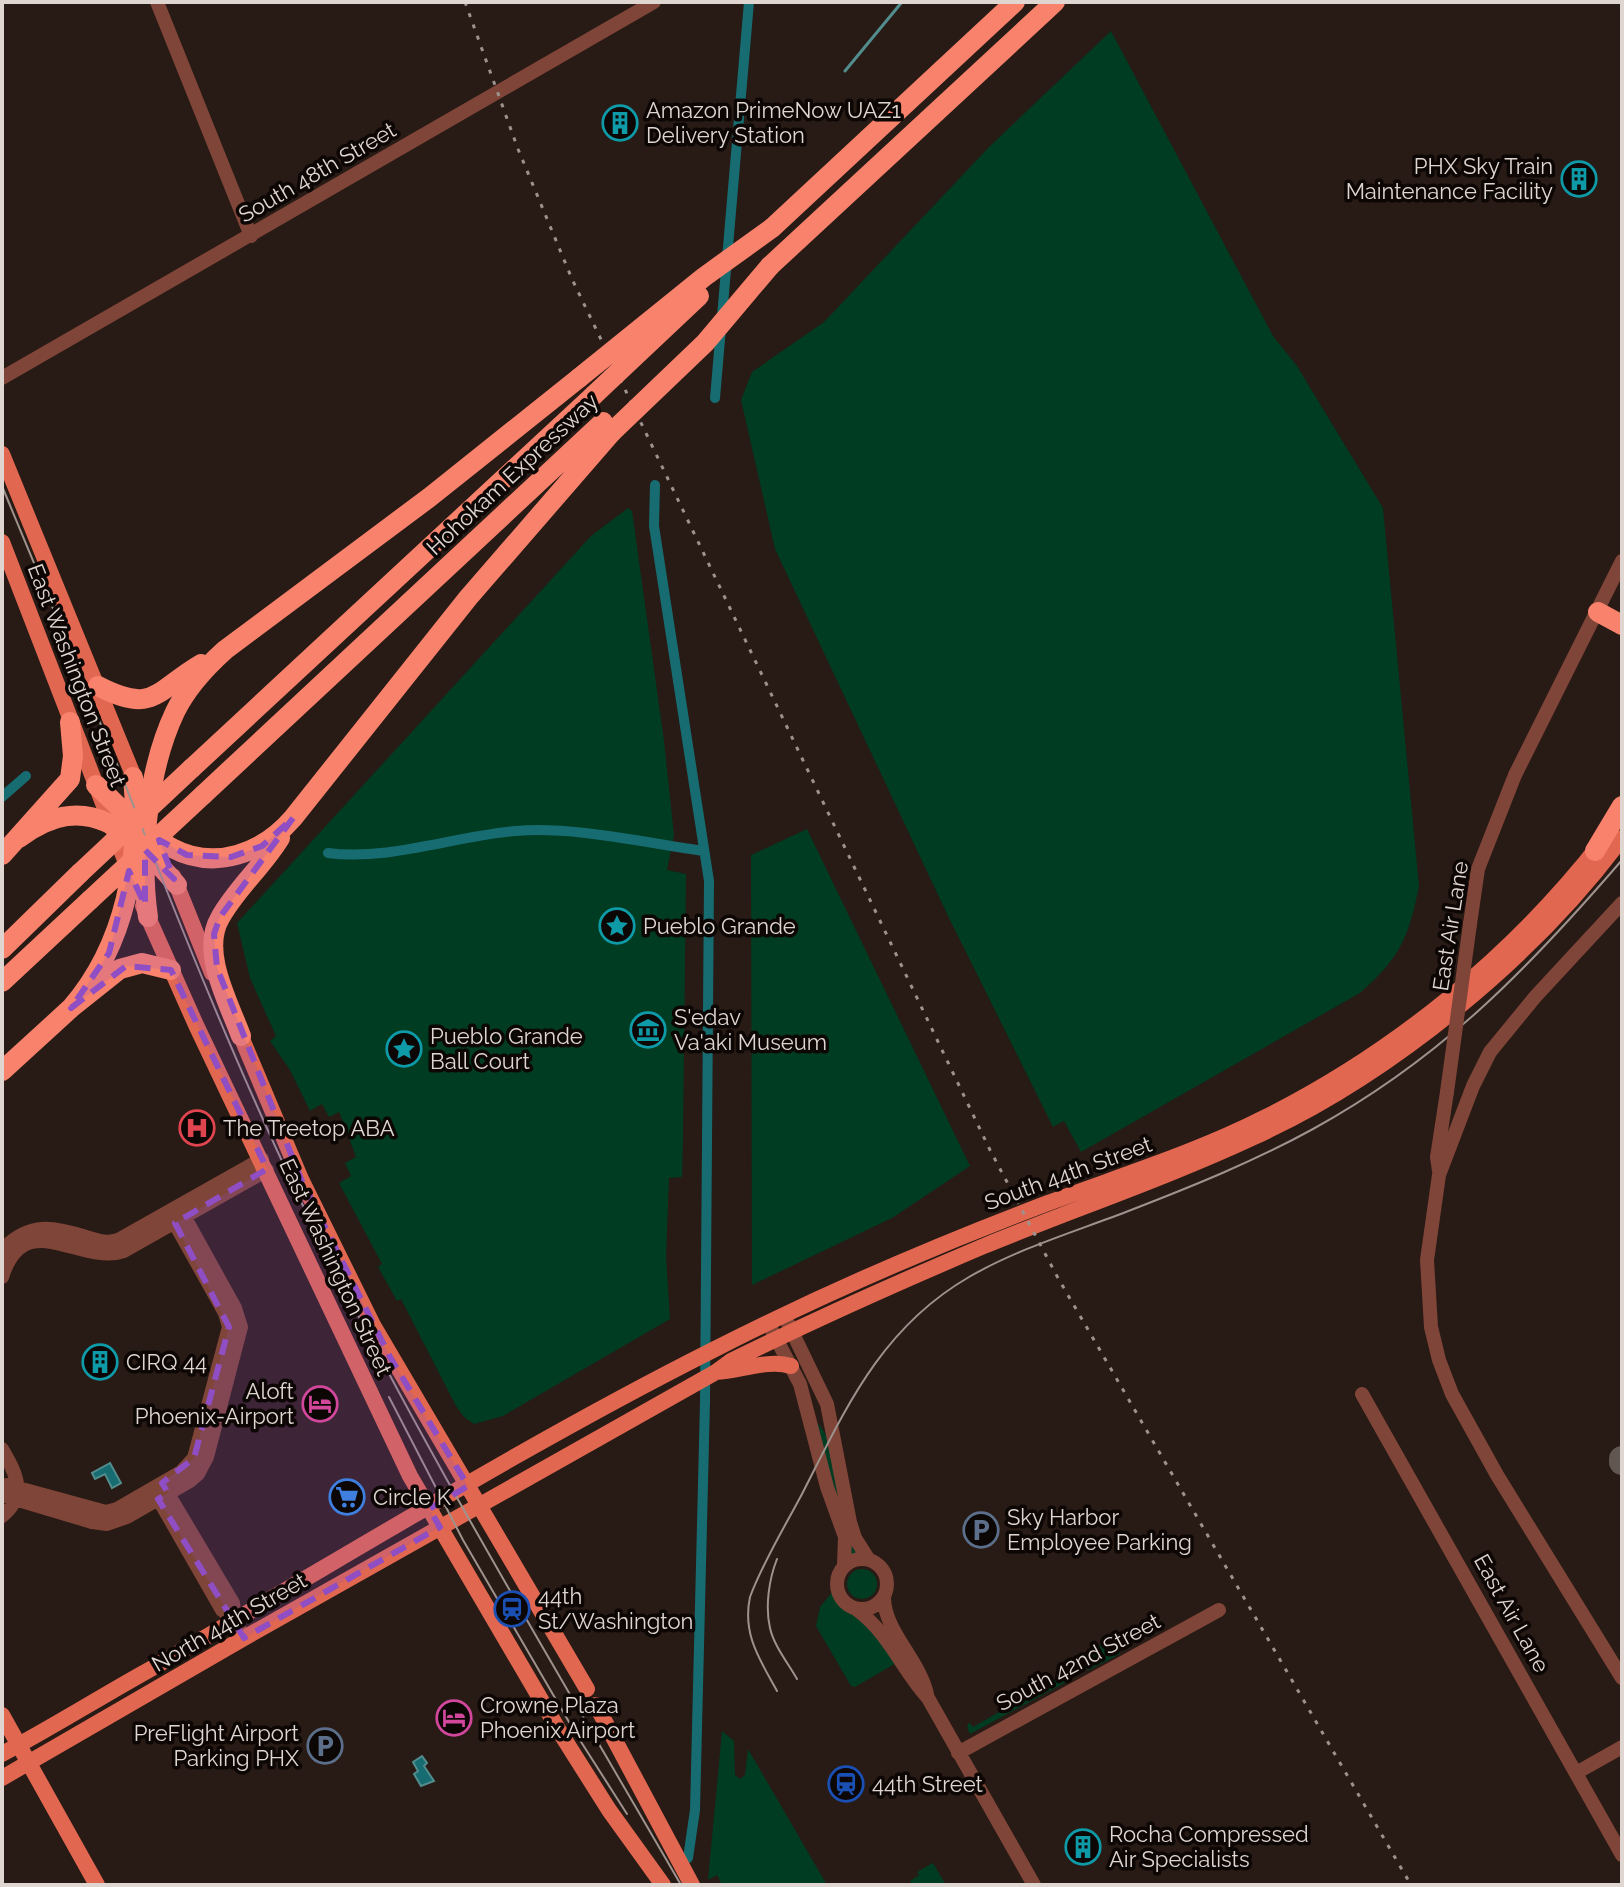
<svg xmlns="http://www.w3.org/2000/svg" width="1624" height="1887" font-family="Raleway,sans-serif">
<rect width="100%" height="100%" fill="#281a14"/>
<path fill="#003c22" d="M1111,31L1273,336L1297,366L1383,508L1419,886C1409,937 1400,958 1360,993L1081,1152L1064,1121L1053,1127L948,916L775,549L741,400L752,372L824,322L989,147Z
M628,508L632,511L664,741L674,835L667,870L686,874L683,1138L682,1177L669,1178L666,1256L670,1319L503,1416L474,1424L464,1417L456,1406L401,1299L397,1301L378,1267L382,1264L339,1183L351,1176L345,1163L356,1157L340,1114L339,1112L329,1117L322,1104L310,1111L290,1070L270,1041L276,1036L250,978L237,923L591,536Z
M807,829L970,1166L892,1218L752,1285L751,855Z
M817,1423C836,1439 833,1481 840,1506C844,1522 851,1538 857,1554L851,1556Z
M847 1584a15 15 0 1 1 30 0a15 15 0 1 1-30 0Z
M833,1591L839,1605L867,1621L898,1662L855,1687L851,1686L816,1626L820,1607Z
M1115,1636L1119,1642L1120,1654L1089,1670L1084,1669L1082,1664L1104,1641Z
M1070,1671L1073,1674L1070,1680L970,1734L967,1727L969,1722L973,1727Z
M722,1731L734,1741L735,1775L740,1779L745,1775L748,1749L827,1885H722L717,1875L708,1880Z
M933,1863L946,1885H913L910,1881L919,1875L917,1872Z"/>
<path fill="#166c70" stroke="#528c8d" stroke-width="2" d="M110,1463L121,1483L112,1488L105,1474L95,1479L92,1473Z
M422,1756L427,1763L424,1766L434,1781L421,1786L414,1774L418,1771L413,1762Z"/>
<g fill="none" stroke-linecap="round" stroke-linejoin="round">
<path stroke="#528c8d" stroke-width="3" d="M845,71L902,2"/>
<path stroke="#166c70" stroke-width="10" d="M715,398L749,2
M655,485L654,526L709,881L705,1401L695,1810L688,1858
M2,797L26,776
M328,853C389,861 455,836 516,831C573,826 646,843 704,851"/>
<path stroke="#625650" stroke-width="26" d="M1622,1459V1462"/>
<path stroke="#804539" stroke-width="14" d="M157,2L251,236
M2,378L654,2
M1622,903L1535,997L1490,1052L1473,1086L1439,1175L1427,1260L1431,1327L1439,1360L1452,1394L1497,1475L1622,1678
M1470,924L1478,869L1515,775L1622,561
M1439,1171L1437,1157L1447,1092
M2,1250C29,1222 52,1226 86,1237C97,1240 106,1244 118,1240L262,1159
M2,1277C25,1205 80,1266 124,1251L267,1170
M784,1315L827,1404L850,1522L855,1538L869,1560
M768,1323L800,1384L827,1487L845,1537L844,1565
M1362,1394L1622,1855
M2,1449C16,1473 28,1495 2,1516
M7,1485L106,1512L117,1509L181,1472L194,1458L229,1327L225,1313L169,1213
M164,1487L233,1603L235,1620L244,1638
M155,1493L222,1610L235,1620
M5,1496L92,1522L107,1524L127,1517L190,1481L198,1474L207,1457L241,1327L235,1308L179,1207
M837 1584a25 25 0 1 1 50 0a25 25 0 1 1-50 0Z
M884,1597C884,1631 919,1659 927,1694
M856,1609C891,1635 900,1667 928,1698L1034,1885
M958,1753L1219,1610
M1576,1773L1622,1747"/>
<path stroke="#e26750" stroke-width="16" d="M2,454L138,787
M2,542L130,873
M173,876L212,973
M143,906L196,1025L410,1476L561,1734L609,1810L663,1885
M237,1027L301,1179L373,1325L587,1689
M716,1372C740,1371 768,1359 791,1366
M596,1705L692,1885
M2,1715L97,1885
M2,1754C49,1729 94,1701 140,1675C331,1566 518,1448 715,1349C823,1294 934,1246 1048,1203C1120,1176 1195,1153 1264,1118C1394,1053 1512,957 1601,843
M2,1778L244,1638L716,1372L731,1361C814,1320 899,1282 984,1246C1074,1209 1166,1178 1254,1137C1390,1075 1533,958 1622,838"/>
<path stroke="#f9826c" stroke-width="20" d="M772,228L1015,2
M770,266L1055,2
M1598,612L1622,625
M98,686C154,715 155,691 201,664
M192,768L594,395
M96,785C119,806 143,834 172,848C215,871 263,853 293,818L468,598L612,432
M203,795L603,422
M19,838C88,786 132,833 177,885
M1595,851L1622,806
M2,855L70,779L73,756L70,722
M148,917C139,854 148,769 175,712C187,687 205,668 225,650L430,497L579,378
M2,949L80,873
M2,982L90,900
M71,1008C126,944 141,859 133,777
M241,1036C229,1003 200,952 220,918C236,889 263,866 280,838
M2,1071L71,1008L120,969L142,963L171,970"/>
<path stroke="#9d928d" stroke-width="2" d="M2,486C47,595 93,703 136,812C185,939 236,1064 294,1187C409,1427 548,1655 681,1885
M389,1397L463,1540L576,1734L627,1814
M777,1559C769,1579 765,1607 770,1628C774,1646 788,1663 797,1679
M777,1691C760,1660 742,1634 750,1597C763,1562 784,1528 802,1494C846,1408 881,1328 969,1277C1019,1248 1077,1231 1131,1210C1193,1186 1255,1161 1313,1129C1442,1058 1528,969 1622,860"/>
<path stroke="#9d928d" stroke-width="3" stroke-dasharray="4 8" stroke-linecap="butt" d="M465,2L518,149L572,279L990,1150L1058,1278L1411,1885"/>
<path stroke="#804539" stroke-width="14" d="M1447,1092L1470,924"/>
<path stroke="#f9826c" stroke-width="20" d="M579,378L704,277L772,228
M594,395L699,296
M612,432L705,343L770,266
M80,873L192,768
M90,900L203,795"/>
</g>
<path fill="#8f4ec3" fill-opacity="0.2" stroke="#8f4ec3" stroke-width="6" stroke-dasharray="16 10" stroke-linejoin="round" d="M293,818L220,917L214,934L217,968L301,1179L390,1357L468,1486L429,1509L440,1527L244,1638L158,1499L168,1493L162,1483L194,1458L229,1327L175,1223L267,1169L171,970L126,966L71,1008L109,953L129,871L145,905V850L174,879L159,840L187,855L231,857L262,846Z"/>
<defs>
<symbol id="building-ring" viewBox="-11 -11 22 22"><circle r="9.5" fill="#0c0705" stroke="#0f9aa8" stroke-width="1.5"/><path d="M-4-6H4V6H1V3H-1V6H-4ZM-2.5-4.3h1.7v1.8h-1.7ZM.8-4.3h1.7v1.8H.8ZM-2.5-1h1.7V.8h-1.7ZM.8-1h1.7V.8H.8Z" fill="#0f9aa8"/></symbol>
<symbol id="sight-ring" viewBox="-11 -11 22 22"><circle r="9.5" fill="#0c0705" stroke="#0f9aa8" stroke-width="1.5"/><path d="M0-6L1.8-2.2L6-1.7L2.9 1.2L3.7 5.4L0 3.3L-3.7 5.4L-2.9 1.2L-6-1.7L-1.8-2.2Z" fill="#0f9aa8"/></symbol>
<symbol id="museum-ring" viewBox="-11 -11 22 22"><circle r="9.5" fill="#0c0705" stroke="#0f9aa8" stroke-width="1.5"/><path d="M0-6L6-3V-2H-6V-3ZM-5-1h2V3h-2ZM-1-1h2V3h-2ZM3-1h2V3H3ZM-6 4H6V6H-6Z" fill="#0f9aa8"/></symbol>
<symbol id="hospital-ring" viewBox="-11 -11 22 22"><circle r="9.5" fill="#0c0705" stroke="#e0444e" stroke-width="1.5"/><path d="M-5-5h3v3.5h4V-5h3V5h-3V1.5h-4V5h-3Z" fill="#e0444e"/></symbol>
<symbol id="hotel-ring" viewBox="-11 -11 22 22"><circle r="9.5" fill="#0c0705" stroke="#d1479c" stroke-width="1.5"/><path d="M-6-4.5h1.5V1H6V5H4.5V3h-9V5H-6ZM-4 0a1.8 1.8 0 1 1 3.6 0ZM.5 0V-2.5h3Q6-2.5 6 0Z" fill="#d1479c"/></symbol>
<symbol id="supermarket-ring" viewBox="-11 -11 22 22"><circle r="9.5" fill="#0c0705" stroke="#3f7fe0" stroke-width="1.5"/><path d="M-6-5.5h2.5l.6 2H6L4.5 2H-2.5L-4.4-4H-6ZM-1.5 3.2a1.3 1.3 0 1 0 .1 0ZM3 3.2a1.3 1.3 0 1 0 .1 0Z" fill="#3f7fe0"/></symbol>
<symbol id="parking-ring" viewBox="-11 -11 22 22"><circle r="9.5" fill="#0c0705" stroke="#5c6f8a" stroke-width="1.5"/><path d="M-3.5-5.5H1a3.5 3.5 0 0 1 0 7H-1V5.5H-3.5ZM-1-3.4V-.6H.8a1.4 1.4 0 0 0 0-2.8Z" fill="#5c6f8a"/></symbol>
<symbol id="station-ring" viewBox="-11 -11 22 22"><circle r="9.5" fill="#0c0705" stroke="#1a4fb4" stroke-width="1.5"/><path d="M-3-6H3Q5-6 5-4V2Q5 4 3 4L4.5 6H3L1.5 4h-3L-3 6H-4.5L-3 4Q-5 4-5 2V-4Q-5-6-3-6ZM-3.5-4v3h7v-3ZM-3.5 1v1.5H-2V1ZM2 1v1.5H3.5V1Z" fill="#1a4fb4"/></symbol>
</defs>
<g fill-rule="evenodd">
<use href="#building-ring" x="600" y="103" width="40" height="40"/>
<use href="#building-ring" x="1559" y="159" width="40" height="40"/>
<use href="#sight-ring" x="597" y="906" width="40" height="40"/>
<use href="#museum-ring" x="628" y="1010" width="40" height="40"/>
<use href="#sight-ring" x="384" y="1029" width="40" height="40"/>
<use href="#hospital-ring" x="177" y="1108" width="40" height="40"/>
<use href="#building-ring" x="80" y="1342" width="40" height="40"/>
<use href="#hotel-ring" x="300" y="1384" width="40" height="40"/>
<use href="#supermarket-ring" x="327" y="1477" width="40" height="40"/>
<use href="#parking-ring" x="961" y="1510" width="40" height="40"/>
<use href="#station-ring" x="492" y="1589" width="40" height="40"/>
<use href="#hotel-ring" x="434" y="1698" width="40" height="40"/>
<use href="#parking-ring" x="305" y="1726" width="40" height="40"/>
<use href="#station-ring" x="826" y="1764" width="40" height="40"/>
<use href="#building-ring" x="1063" y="1827" width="40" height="40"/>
</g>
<g text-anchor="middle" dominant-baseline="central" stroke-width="7" stroke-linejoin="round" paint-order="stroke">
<g font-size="22" fill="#dfd6d1" stroke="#0c0705" text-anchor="start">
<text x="646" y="110">Amazon PrimeNow UAZ1<tspan x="646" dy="25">Delivery Station</tspan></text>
<text x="1553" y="166" text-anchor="end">PHX Sky Train<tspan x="1553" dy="25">Maintenance Facility</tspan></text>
<text x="643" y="926">Pueblo Grande</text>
<text x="674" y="1017">S'edav<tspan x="674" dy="25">Va'aki Museum</tspan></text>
<text x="430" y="1036">Pueblo Grande<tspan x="430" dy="25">Ball Court</tspan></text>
<text x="223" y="1128">The Treetop ABA</text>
<text x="126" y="1362">CIRQ 44</text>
<text x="294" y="1391" text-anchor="end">Aloft<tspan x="294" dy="25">Phoenix-Airport</tspan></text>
<text x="373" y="1497">Circle K</text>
<text x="1007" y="1517">Sky Harbor<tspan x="1007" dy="25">Employee Parking</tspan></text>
<text x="538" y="1596">44th<tspan x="538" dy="25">St/Washington</tspan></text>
<text x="480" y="1705">Crowne Plaza<tspan x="480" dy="25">Phoenix Airport</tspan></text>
<text x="299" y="1733" text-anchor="end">PreFlight Airport<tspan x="299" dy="25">Parking PHX</tspan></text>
<text x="872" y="1784">44th Street</text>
<text x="1109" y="1834">Rocha Compressed<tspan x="1109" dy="25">Air Specialists</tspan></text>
</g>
<g font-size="22" fill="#dfd6d1" stroke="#0c0705">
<text transform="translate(317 172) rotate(-30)">South 48th Street</text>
<text transform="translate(512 474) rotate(-43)">Hohokam Expressway</text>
<text transform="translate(77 675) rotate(69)">East Washington Street</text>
<text transform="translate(1450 926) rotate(-81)">East Air Lane</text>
<text transform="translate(1068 1173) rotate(-20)">South 44th Street</text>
<text transform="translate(336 1267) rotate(65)">East Washington Street</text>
<text transform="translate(1512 1613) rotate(61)">East Air Lane</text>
<text transform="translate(229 1622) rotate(-30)">North 44th Street</text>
<text transform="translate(1078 1662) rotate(-28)">South 42nd Street</text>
</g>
</g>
<rect width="1624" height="1887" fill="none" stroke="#dfd6d1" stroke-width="8"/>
</svg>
